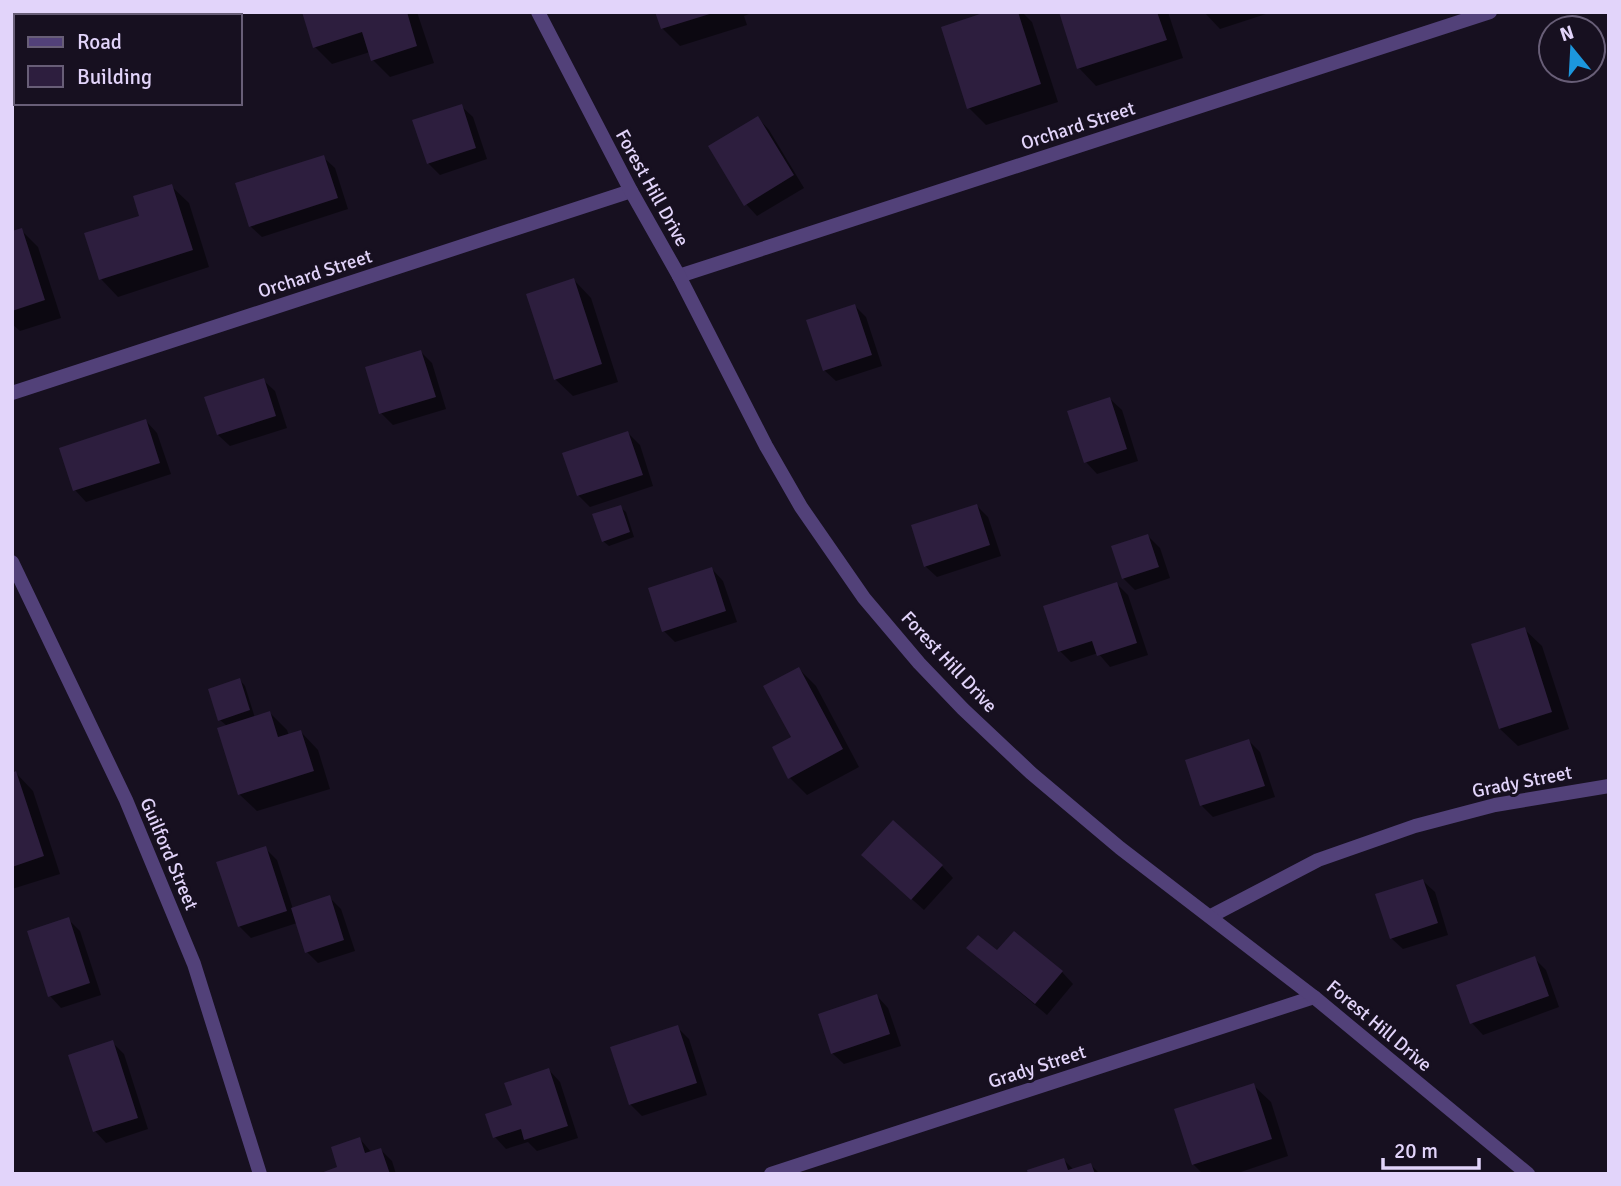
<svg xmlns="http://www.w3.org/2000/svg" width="1621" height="1186" font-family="Signika,sans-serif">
<rect width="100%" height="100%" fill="#171020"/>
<path fill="#0007" d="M303,12H417L434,63L390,77L373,60L370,52L332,64L315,47Z
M657,12H754L744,16L747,25L680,46L662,28Z
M992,12H1022L1032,22L1058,102L986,125L969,108Z
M1061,12H1168L1183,58L1096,86L1079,68Z
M1204,12H1272L1220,29Z
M461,106L473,117L487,159L440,175L428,163Z
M758,118L769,130L804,188L757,216L746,204Z
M323,157L335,168L348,209L262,237L250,226Z
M171,186L189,203L209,267L118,297L101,279L86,235L141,217Z
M21,230L38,247L61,318L20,331L12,324V233Z
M574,280L591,298L618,382L573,396L555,379Z
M855,306L866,317L882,366L836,381L824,370Z
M421,352L432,363L446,409L393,425L381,413Z
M263,380L275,391L287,428L230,446L218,435Z
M1110,399L1122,410L1138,461L1097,474L1086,462Z
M146,421L157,433L171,474L86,502L75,490Z
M628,433L640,445L653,486L590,507L578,495Z
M977,506L988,517L1001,556L937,577L925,566Z
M620,507L626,512L634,537L609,546L603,541Z
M1148,536L1160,548L1170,578L1135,590L1123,578Z
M712,569L723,581L737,622L675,642L664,631Z
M1117,584L1128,595L1148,655L1110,667L1098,653L1071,662L1060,651Z
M1524,629L1542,646L1569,729L1518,746L1500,729Z
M799,669L816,686L859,767L807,795L790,778Z
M240,680L245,686L255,718L270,713L287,730L289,736L301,732L318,750L330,789L257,811L239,794L227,726L220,720Z
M1249,741L1260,752L1275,797L1213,817L1202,806L1187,761Z
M16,773L33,791L60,874L12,889V774Z
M265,848L277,860L293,909L329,897L341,909L355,951L318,963L307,952L297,923L251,938L239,926Z
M875,866H942L953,878L924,910Z
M1423,881L1435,892L1448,935L1403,949L1391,938Z
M68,919L80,931L101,995L61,1008L50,996Z
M998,953L1062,972L1073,984L1047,1015L980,959Z
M1534,958L1546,970L1559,1007L1483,1035L1472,1023Z
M877,996L888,1008L901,1046L844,1064L832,1053Z
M677,1027L689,1039L707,1095L642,1116L630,1104Z
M112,1042L124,1054L148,1129L106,1143L95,1131Z
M549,1070L560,1082L578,1138L537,1151L528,1142L506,1149L495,1137L514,1107Z
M1253,1085L1271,1102L1288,1156L1235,1174H1203L1193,1164Z
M360,1139L372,1153L381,1150L392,1161L396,1174L323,1173L339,1168Z
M1064,1160L1074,1170L1091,1165L1100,1174H1030Z"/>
<path fill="#2d1e3e" d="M302,12H407L417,46L371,61L362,32L313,48Z
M655,12H713V13L661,29Z
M986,12H1018L1041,84L967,109L941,27Z
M1059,12H1157L1167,40L1077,69Z
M462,104L476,148L427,164L412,120Z
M758,116L794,175L744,206L708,146Z
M324,155L338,198L249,227L235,183Z
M172,184L193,250L99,280L84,233L139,216L133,196Z
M22,228L45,300L12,311V231Z
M574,278L602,364L554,380L526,294Z
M855,304L872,355L823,371L806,320Z
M421,350L436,397L379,414L365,367Z
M264,378L276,416L217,435L204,397Z
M1110,397L1127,449L1084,463L1067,411Z
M146,419L160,463L73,491L59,448Z
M628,431L643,475L577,496L562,453Z
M977,504L990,545L924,567L911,525Z
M621,505L630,532L602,542L592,514Z
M1148,534L1159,567L1122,579L1111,546Z
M712,567L726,611L662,632L648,588Z
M1117,582L1137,643L1097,656L1092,641L1058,652L1043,606Z
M1525,627L1552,712L1499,729L1471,644Z
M799,667L843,749L788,779L772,747L791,737L763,686Z
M240,678L250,710L218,721L208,689Z
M270,711L278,737L301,730L314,771L238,795L217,728Z
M1249,739L1265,786L1200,806L1185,760Z
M16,771L44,856L12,867V773Z
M893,820L943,865L911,900L861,855Z
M266,846L287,911L238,927L216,862Z
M1423,879L1438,923L1390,939L1375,894Z
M330,895L344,940L305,953L291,908Z
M69,917L90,983L48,997L27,931Z
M1014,931L1063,971L1035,1004L966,948L978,935L997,950Z
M1535,956L1549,996L1470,1024L1456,985Z
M877,994L890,1034L831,1054L818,1014Z
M678,1025L697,1083L629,1105L610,1047Z
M113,1040L138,1118L93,1132L68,1055Z
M549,1068L568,1126L524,1140L521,1129L493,1138L485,1114L512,1105L504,1083Z
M1254,1083L1272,1139L1192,1165L1174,1109Z
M360,1137L365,1153L381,1148L390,1174H318L337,1167L331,1147Z
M1064,1158L1068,1170L1091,1163L1095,1174H1028L1027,1170Z"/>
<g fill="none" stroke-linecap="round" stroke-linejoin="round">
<path stroke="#524179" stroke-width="14" d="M679,276L1490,12
M12,393L631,191
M12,562L126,800L194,964L260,1174
M1211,916L1318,860L1415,826L1495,805L1609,786
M771,1174L1314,997"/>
<path stroke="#524179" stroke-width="14" d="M538,12L631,191L679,276L766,446L801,507L864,598L919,663L963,709L1031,773L1120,848L1314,997L1528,1174"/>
</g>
<g text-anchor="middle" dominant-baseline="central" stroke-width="6" stroke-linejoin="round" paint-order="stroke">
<g font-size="19" fill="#e2d4fa" stroke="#171020">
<text transform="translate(1078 126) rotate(-18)">Orchard Street</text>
<text transform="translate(652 188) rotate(61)">Forest Hill Drive</text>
<text transform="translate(315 274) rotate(-18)">Orchard Street</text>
<text transform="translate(949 662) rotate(47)">Forest Hill Drive</text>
<text transform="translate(1522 782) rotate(-11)">Grady Street</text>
<text transform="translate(169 854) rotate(67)">Guilford Street</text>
<text transform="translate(1379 1026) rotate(40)">Forest Hill Drive</text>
<text transform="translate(1037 1067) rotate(-18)">Grady Street</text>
</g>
</g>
<rect width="1621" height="1186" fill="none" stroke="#e2d4fa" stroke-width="28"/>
<rect x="14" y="14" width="228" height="91" fill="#171020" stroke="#685e77" stroke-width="2"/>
<rect x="28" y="37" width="35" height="10" fill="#524179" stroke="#685e77" stroke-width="2"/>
<text x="77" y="49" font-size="21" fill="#e2d4fa">Road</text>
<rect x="28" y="66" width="35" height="21" fill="#2d1e3e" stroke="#685e77" stroke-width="2"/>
<text x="77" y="84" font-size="21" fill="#e2d4fa">Building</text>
<g transform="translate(1572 49) rotate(342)"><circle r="33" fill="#171020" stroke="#685e77" stroke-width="2"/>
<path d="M0-5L12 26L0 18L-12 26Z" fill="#1c97de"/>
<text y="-10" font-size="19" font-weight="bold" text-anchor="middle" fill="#e2d4fa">N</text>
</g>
<path d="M1383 1158v10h96v-10" fill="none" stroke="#e2d4fa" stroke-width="3.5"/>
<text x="1394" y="1158" font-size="21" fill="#e2d4fa" stroke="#171020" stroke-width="5" paint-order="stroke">20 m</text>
</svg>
